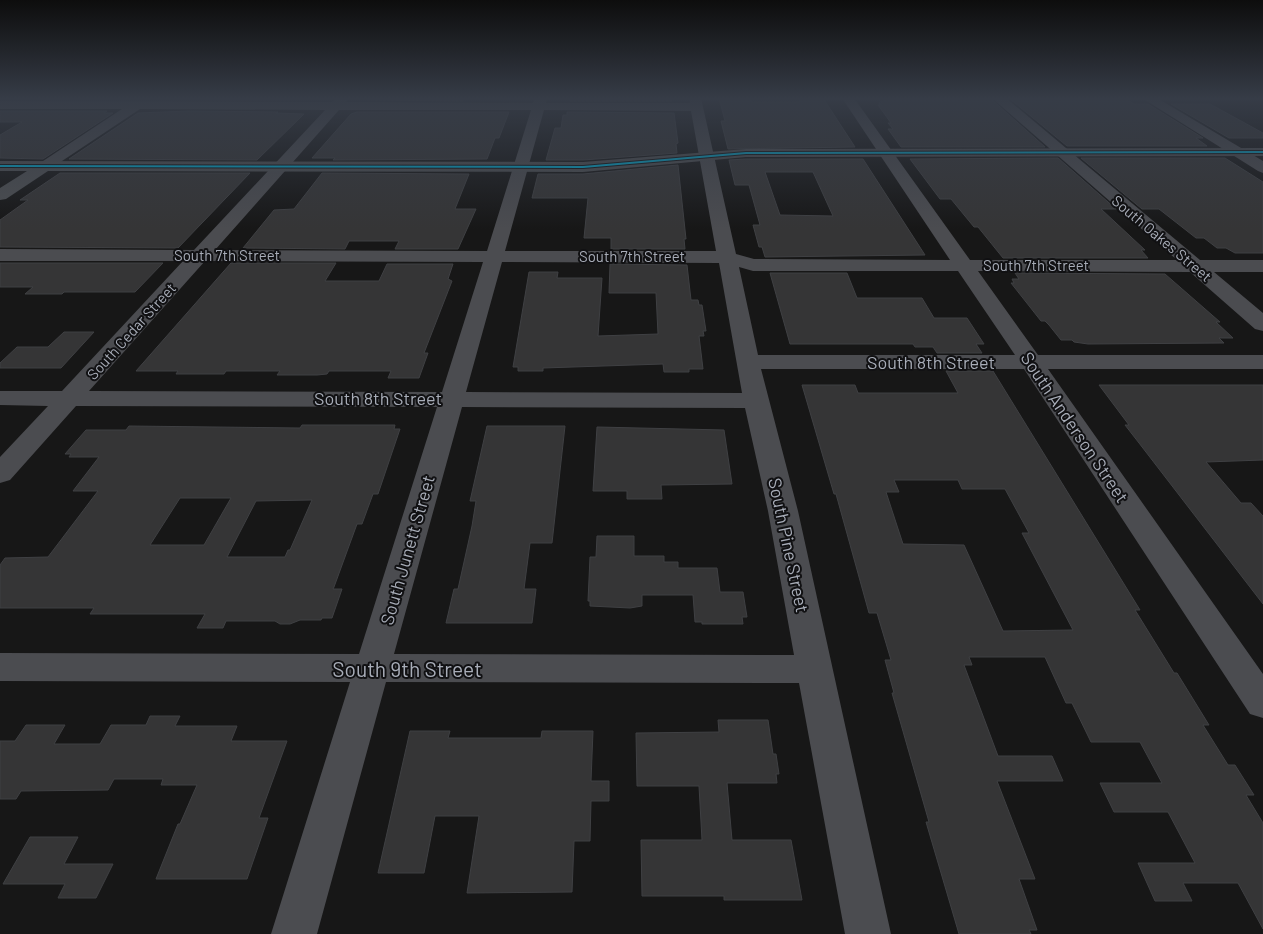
<svg xmlns="http://www.w3.org/2000/svg" width="1263" height="934" font-family="Barlow,sans-serif">
<rect width="100%" height="100%" fill="#171717"/>
<path fill="#353536" stroke="#3f4043" fill-rule="evenodd" d="M0,98H127L125,100Z
M207,98H292L290,100H205Z
M368,98H465L463,101L367,100Z
M570,98H672V101H570Z
M719,98H750L751,102H800L798,98H823L855,147L728,149L721,121H725Z
M957,98H990L1045,147H901L888,129H893L888,123H891L878,105H880L879,103H882L880,101L889,100H959Z
M1009,98H1124L1134,104H1148L1203,138H1196L1207,146H1067Z
M1171,104H1210L1263,133V138H1229Z
M0,111H107L104,113H113L43,159L0,158V135L22,122H0Z
M189,111L278,112L276,113L304,114L257,160L69,159L138,113Z
M357,112H509L499,138H495L487,159L333,160L335,158H312L351,114Z
M567,112L674,113L678,143L676,144L677,153L583,160H546L555,128H561L563,115H567Z
M1058,158L1116,209H1101L1145,250H1141L1148,258H1003L978,227H974L951,199H940L910,159Z
M1081,158H1225L1263,182V253H1235L1226,248H1217L1204,238H1196L1159,209H1142Z
M746,159H863L925,255L765,257L762,247H759L753,225H760L749,185H735L729,160ZM765,172H813L833,216L780,215Z
M678,165L686,239H684L685,249H611V238H584L588,198H532L538,174H583Z
M60,173H250L178,248L0,247V220L28,200H20Z
M322,173L469,174L455,209H476L458,249H395L399,241H349L345,249L243,248L274,210L294,209Z
M0,263H163L135,292H64L62,294H25L33,287H0Z
M231,263H336L325,281H379L387,264H453L448,279L452,281L424,353H428L419,378H388L391,371H329L327,374L317,375H277L280,371H226L224,374H176L178,371H136Z
M610,264L687,265L691,300H698L699,305H702L706,331H703L704,336H699L703,369H689V372H664L663,364L543,368V371H518V367H513L529,272H558L557,278H602L598,336L658,334L656,293H609Z
M770,273H847L857,298H922L934,318H967L984,344H976L982,353H937L933,347H915L913,344H790Z
M1015,273L1165,274L1220,322H1216L1233,338H1219L1224,343L1088,344L1074,342L1072,340H1061L1049,325L1045,321H1041L1011,283H1014L1012,279H1019Z
M64,332H94L61,368H0V363L17,347H48Z
M946,371H993L1140,610H1135L1174,673H1177L1209,725H1203L1228,765H1235L1254,795H1246L1263,823V929L1238,883H1183L1192,901H1155L1138,863H1195L1168,812H1114L1100,783H1162L1140,742H1091L1072,703H1066L1045,657H969L972,665H964L998,756H1052L1063,781H997L1035,879H1019L1037,930H1029L1031,934H959L926,822H929L892,693H894L885,660H891L877,613H869L836,494H834L802,385H855L858,393H958ZM894,480H958L962,489H1005L1029,533H1022L1073,630L1003,631L964,545L903,544L886,492H899Z
M1099,385H1263V460L1206,462L1241,503H1251L1263,516V604L1139,443L1125,425H1129Z
M302,425H395L394,429H400L378,494H373L362,524H357L334,587L333,589H342L332,618H322L321,620H300L290,624H280L275,621H226L223,628H197L205,614H90L94,608H0V565L5,558L48,557L98,491H73L99,457H69L71,454H65L86,430H126L129,426L300,428ZM180,498H231L204,545H150ZM312,500L290,550H288L285,557H227L256,501Z
M487,426H565L552,543H530L524,589H536L532,623H446L454,589H458L472,526L476,501H470Z
M597,427L724,430L732,484L661,485L662,499H627V491H593Z
M597,536H634V556H664V562H678V568H717L720,592H743L747,617H742L743,624H702V622H695L693,595H642V606L630,608L590,606V601H588L590,557H596Z
M150,716H180L175,726H237L231,741H287L259,818H268L247,879H156L178,824H180L197,785H161L163,779H114L108,790L21,791L16,799H0V741H15L26,725H65L54,744H100L111,725H146Z
M718,720H768L773,754H776L779,774H776L777,783H727L732,840H791L802,900H724V896H642L641,840H702L699,786H637L636,733L719,732Z
M410,731H450L448,738H541L542,731H593L591,781H609V801H591L590,841H574L572,892L467,893L479,816H435L424,873H378Z
M30,837H78L64,864H113L96,898H58L65,884H3Z"/>
<g fill="none" stroke-linecap="round" stroke-linejoin="round">
<path fill="#4b4c50" fill-rule="evenodd" d="M336,98H349L346,102L533,103L535,98H547L546,103H690L689,98H701L736,254L754,259L950,260L842,98H854L970,260H1177L992,98H1006L1200,260H1263V272H1214L1263,313V331L1255,329L1190,272L978,271L1038,355H1263V369H1048L1263,674V718L1250,714L1024,369H761L798,511L891,934H845L799,683L386,682L317,934H271L350,682L0,681V653L359,654L437,407L76,406L10,480L0,483V457L48,406L0,405V391H62L183,261H0V249L194,250L325,110L140,109L50,169H40L37,166L40,163L122,109H0V101L332,102ZM339,110H531L487,251L215,250ZM544,110L691,111L716,251H505ZM205,261L483,262L442,392L89,391ZM502,262L719,263L742,393L466,392ZM739,267L753,271H958L1015,355H758ZM462,407L745,408L768,511L794,655L394,654Z
M1142,98H1157L1263,161V173L1258,171Z"/>
<path fill="#4d4f52" fill-rule="evenodd" d="M1263,148V156L746,157L583,172L48,171L6,199L0,200V188L27,171H0V161L583,162L746,149Z"/>
<defs>
<path id="bus-1" d="M0,166L583,167L746,153L1263,152"/>
</defs>
<use href="#bus-1" stroke="#111113" stroke-width="4"/>
<use href="#bus-1" stroke="#00a9ce" stroke-width="2"/>
</g>
<linearGradient id="sky" x2="0" y2="1"><stop stop-color="#0d0d0d"/><stop offset="0.43" stop-color="#363c47"/><stop offset="1" stop-color="#363c47" stop-opacity="0"/></linearGradient>
<rect width="1263" height="229" fill="url(#sky)"/>
<g text-anchor="middle" dominant-baseline="central" stroke-width="4" stroke-linejoin="round" paint-order="stroke">
<g font-size="15" fill="#a8adb8" stroke="#111113">
<text transform="translate(1162 238) rotate(40)">South Oakes Street</text>
<text x="227" y="255">South 7th Street</text>
<text x="632" y="256">South 7th Street</text>
<text x="1036" y="265">South 7th Street</text>
<text transform="translate(131 331) rotate(-48)">South Cedar Street</text>
</g>
<g font-size="18" fill="#a8adb8" stroke="#111113">
<text x="931" y="362">South 8th Street</text>
<text x="378" y="398">South 8th Street</text>
<text transform="translate(1075 427) rotate(56)">South Anderson Street</text>
<text transform="translate(789 545) rotate(78)">South Pine Street</text>
<text transform="translate(407 550) rotate(-74)">South Junett Street</text>
</g>
<g font-size="21" fill="#a8adb8" stroke="#111113">
<text x="407" y="668">South 9th Street</text>
</g>
</g>
</svg>
